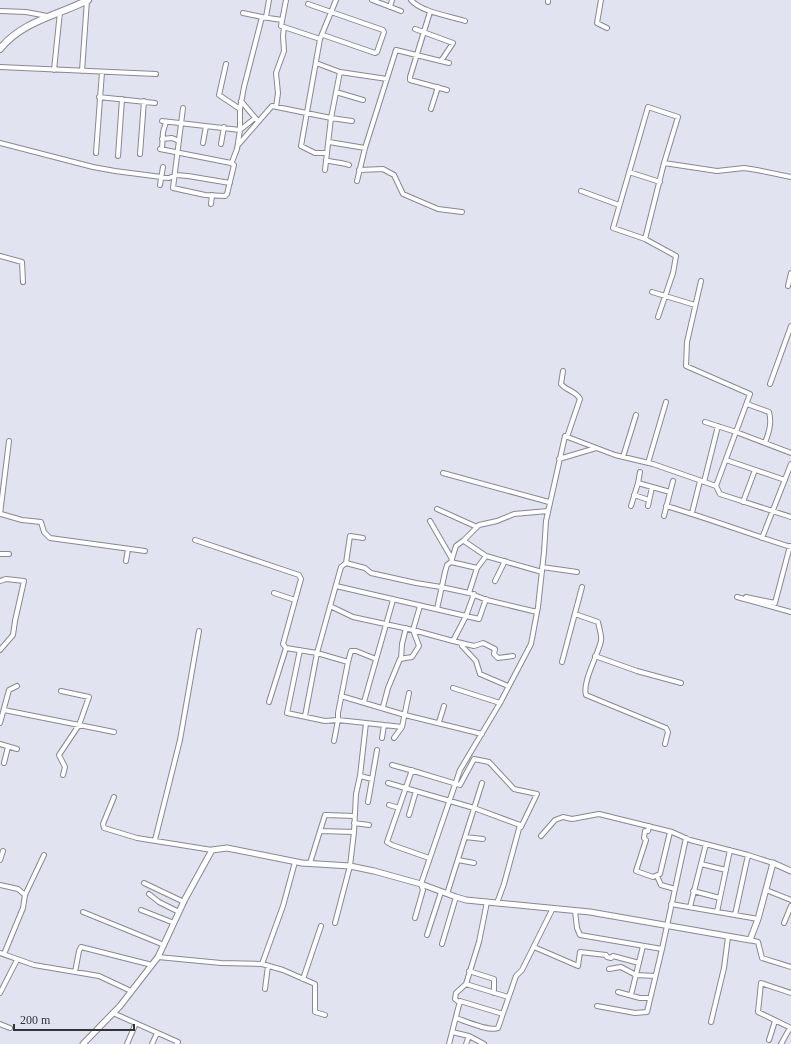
<svg xmlns="http://www.w3.org/2000/svg" width="791" height="1044" font-family="Georgia,serif">
<rect width="100%" height="100%" fill="#e1e3f0"/>
<g fill="none" stroke-linecap="round" stroke-linejoin="round">
<defs>
<path id="minor" d="M286,0L281,26L320,39
M372,0L401,11
M411,0C421,12 450,16 465,21
M601,0L597,23L607,28
M548,2V0
M308,4L383,30L384,32L377,52L375,53L323,35
M390,7L392,0
M0,11L26,12L47,16
M430,12L410,77V80L447,90
M243,13L262,17
M266,17L269,0
M415,29L453,43L441,61
M316,63L340,72
M226,64L219,95L240,109
M0,67L156,74
M54,70L60,12
M82,71L87,0
M336,92L363,100
M99,97L155,103
M241,101L257,120
M276,107L278,93L276,73L284,51L283,36L284,27
M431,109L438,87
M162,121L240,130L255,118
M162,139L172,138L179,141
M329,142L365,148
M0,143L93,167L115,171L169,178L176,175L188,176L230,183
M203,143L206,126
M221,144L224,127
M238,145L272,106L331,118L340,72L387,79
M160,149L231,163L234,165L227,194L225,196L205,195L173,188L183,108
M162,149L163,132L166,122
M96,153L102,72
M327,153H315L301,146L320,39L336,0
M140,154L144,101
M118,156L122,99
M326,160C334,163 341,162 349,165
M231,163L232,162L237,149L240,130V109L244,87L262,17L282,20
M664,163L717,171L744,168L757,170L791,177
M325,170L331,118L352,121
M359,170L383,169L394,175L403,194L438,209L462,212
M629,172L660,182
M357,181L365,148L396,50L449,63
M160,185L163,167
M581,191L619,205
M211,204L212,195
M645,239L664,163L678,117L648,107L613,228L645,239L676,256L673,273L658,317
M0,256L22,262L23,282
M701,281L687,342L686,366L750,394L716,486L720,494L791,517
M788,286L791,273
M652,292L695,305
M563,371L561,384C567,391 576,391 580,399L567,437
M770,384L791,326
M747,404L769,412C772,423 769,432 765,443
M705,422L736,432L791,453
M623,457L636,415
M559,459L596,448
M726,460L785,480
M648,463L666,402
M443,473L549,502
M704,482L718,426
M638,483L670,492
M634,495L649,500
M743,502L755,470
M631,506L638,483L640,472
M648,506L652,487
M666,506C708,518 749,534 791,547
M437,509L477,527
M692,513L700,481
M0,514L9,441
M1,514L22,520L41,522L44,532L50,538L145,551
M664,516L673,481
M430,521L452,559
M762,538L791,464
M195,540L299,575L301,579L283,644L286,648L317,653L305,716
M464,541L486,556L542,572
M0,554H9
M126,561L128,549
M451,562L477,568
M346,563L350,536L363,538
M542,567L577,572
M0,581L6,579L24,581L15,621L13,635L0,650
M495,581L505,561
M336,586L466,616L474,594
M274,593L295,600
M469,593L477,568L486,556
M737,597L791,612
M746,597L775,603L790,546
M330,606L353,617L413,630L453,641L466,616L479,619L486,599
M437,609L445,572L447,565L451,562L456,546L464,540L479,525L497,521L514,514L548,511
M575,614L598,622C599,628 602,635 601,641C598,655 582,682 586,695L666,728L668,732L665,744
M453,641L474,646L483,643L495,649L494,654L498,658L513,656
M461,643L462,646L476,661L480,674L508,686
M300,650L287,713L325,721L338,720L334,741
M595,656L637,671L681,683
M401,659L402,644L406,628
M348,662L351,651H356L376,659
M562,662L582,587
M453,688L500,703
M61,691L89,697L79,725L59,755L65,767L63,775
M341,696L405,715L482,734
M269,702L286,648
M364,702L393,600
M383,707L388,688L400,659L412,657L419,646L413,630L420,606
M4,710L114,732
M439,722L444,706
M0,723L9,690L17,686
M366,723L402,727L409,693
M382,738L384,725
M394,738L402,727
M0,744L17,749
M4,763L8,747
M392,765L417,772L460,785L474,759L489,762L514,789L537,794L521,827
M412,770L387,842L392,845L429,858
M360,776L372,779L368,802
M372,779L377,750
M388,783L474,808L520,825L504,884L497,903
M114,797L103,824L104,828L137,838L212,850
M389,805L399,808
M409,815L416,791
M354,823L369,825
M649,826L648,831H645L644,838L646,840L636,871L653,877L660,874L670,832
M320,831L354,832
M541,836L555,820L563,817L572,819L599,814L672,832L690,840L748,855L773,863
M465,837L483,839
M155,840L180,740L199,631
M748,855L735,915L758,919
M0,860L3,851
M458,860L474,863
M310,863L325,815L355,816
M701,864L726,870
M657,876L661,885L675,889
M144,883L184,902
M0,885L18,889L25,895L23,908L4,954
M766,890L791,900
M693,891L720,898
M149,894L159,902L179,912
M447,894L482,783
M25,895L44,855
M487,902L479,942L466,984L508,997
M671,904L735,915
M690,907L706,844
M141,910L174,923
M575,911L577,928L580,935L662,949L647,1012L635,1013L597,1006
M83,912L164,945
M717,912L730,850
M415,918L423,890L421,884L460,770L500,703L531,644L538,607L544,552L546,521L565,436L615,455L653,464L716,486
M335,923L350,866L354,832L356,794L360,776L366,723L338,720V713L348,662L317,653L341,567L346,563L365,568L371,573L416,583L441,587L469,593L487,600L537,612
M784,923L791,906
M427,935L441,892
M750,940L758,942L762,958L791,967
M442,944L456,897
M534,947L578,966L580,952L606,955L607,957L611,958L613,956L639,963
M662,949L686,838
M0,953L34,965L99,976L131,991
M158,957L221,963L262,964L283,970L315,984V1012L325,1015
M262,964L283,906L295,862
M609,969L621,967L636,975L655,976
M469,971L494,979V993
M75,972L79,951L81,947L152,965
M303,979L321,926
M265,989L268,966
M618,992L640,998H650
M0,993L17,960
M791,993L761,983L758,1012L791,1028
M631,995L643,946
M460,1003L455,999L456,993L466,984
M113,1013L178,1042L177,1044
M456,1018C465,1021 490,1032 498,1028L516,976L522,970L553,908
M711,1022L724,968L728,937
M0,1024L10,1028
M452,1032L469,1036
M769,1040L775,1021
M127,1044L136,1023
M152,1044L157,1033
M449,1044L460,1001L503,1014
M466,1044L469,1036L484,1044
M781,1044L790,1028"/>
<path id="tertiary" d="M83,1044L120,1006L158,957L185,899L212,850L227,848L302,863L350,866L374,871L421,884L456,897L466,900L590,912L750,940L758,919L773,863L791,871"/>
<path id="primary" d="M0,49C22,21 59,15 88,0"/>
</defs>
<use href="#minor" stroke="#878894" stroke-width="6"/>
<use href="#tertiary" stroke="#878894" stroke-width="7"/>
<use href="#primary" stroke="#878894" stroke-width="8"/>
<use href="#minor" stroke="#fff" stroke-width="4"/>
<use href="#tertiary" stroke="#fff" stroke-width="5"/>
<use href="#primary" stroke="#fff" stroke-width="6"/>
</g>
<path d="M14 1024v6h120v-6" fill="none" stroke="#333338" stroke-width="2"/>
<text x="20" y="1024" font-size="12" fill="#333338" stroke="#e1e3f0" stroke-width="3" paint-order="stroke">200 m</text>
</svg>
